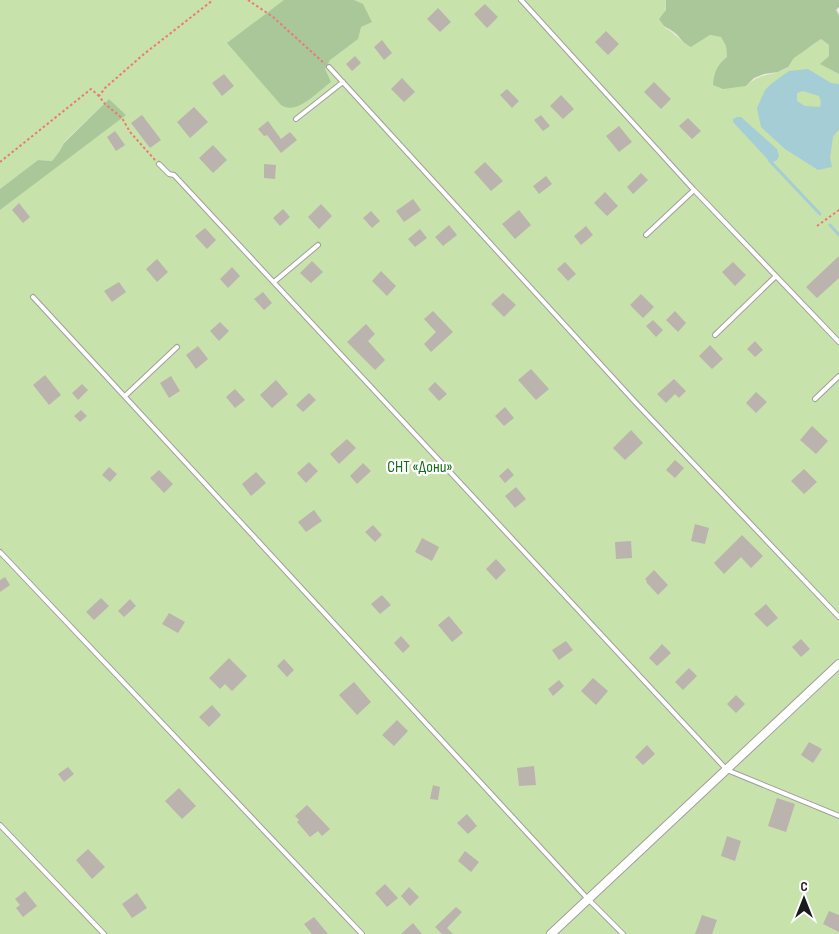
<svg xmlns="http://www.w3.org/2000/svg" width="839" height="934" font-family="'Sofia Sans Condensed',sans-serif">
<rect width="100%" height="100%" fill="#ece8e1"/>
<path fill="#c8e2ab" d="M0,0H666L665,28C676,33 680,42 691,47L710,35L721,37L726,46L727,57L746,86C761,72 770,77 785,69C790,66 791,61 795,57C803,50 813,46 821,39L829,45V56L821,64L839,74V934H0V210L125,114L109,99L64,142L59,152L52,161L38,160L0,189Z"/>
<path fill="#a9c799" d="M284,0H354L363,4L372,22L361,27L358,39L330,60L325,69L331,82C318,91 297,116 281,105L227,43Z
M666,0H839V7L836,10L839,15V74L820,64L829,56V45L821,39L794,58L788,67L778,72L764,74L754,78L746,86L723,89L713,85C714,72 717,65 727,57L726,46L721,37L710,35L691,47C680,41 682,39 675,33C667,26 667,31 659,19L666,10Z
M109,99L126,115L0,210V189L38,160L52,161L59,152L64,143Z"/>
<path fill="#a5cdd6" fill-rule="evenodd" d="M808,69L831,83L839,84V129L833,137L830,158L832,167L818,170L785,149L761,127L757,108L765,90L771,84L789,71ZM803,91L819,96L821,102L820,107L805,106L797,101V93Z
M737,117H741L777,149L779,156L777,160L771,163L733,122V119Z"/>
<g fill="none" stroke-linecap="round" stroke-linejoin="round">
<path stroke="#a5cdd6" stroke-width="3" d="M769,160L820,214
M830,225L839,235"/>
</g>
<path fill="#bbb3ae" d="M485,4L498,17L487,28L474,14Z
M438,8L451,22L440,32L427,19Z
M606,31L619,44L608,55L595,42Z
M382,40L392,53L384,60L374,47Z
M355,56L361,63L352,71L346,64Z
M224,74L234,86L222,96L212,83Z
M402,78L415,92L404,102L391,89Z
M654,82L671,99L661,109L644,92Z
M507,89L519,101L512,108L500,95Z
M561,95L574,109L563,119L550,106Z
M194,107L208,122L190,138L177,122Z
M142,115L161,140L150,148L131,123Z
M541,115L550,126L543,131L534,120Z
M688,118L701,131L692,139L679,126Z
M268,121L281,139L290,132L297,140L281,153L267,135L264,136L258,129Z
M619,126L632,142L619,152L606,136Z
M115,131L125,145L116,151L107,137Z
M213,145L227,160L213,173L199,158Z
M485,162L503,181L491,191L474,172Z
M264,164L276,165L275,179L264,178Z
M641,173L648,180L633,194L627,187Z
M546,176L552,184L539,194L533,186Z
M605,192L618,206L607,216L594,203Z
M413,199L421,210L404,222L396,211Z
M19,203L30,217L23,223L12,210Z
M321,204L332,216L319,229L308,217Z
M283,209L290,217L280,226L273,218Z
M519,210L531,225L515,239L502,224Z
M371,211L380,221L372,228L363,218Z
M449,225L457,235L443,246L435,237Z
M586,226L593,235L581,245L574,236Z
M205,228L216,240L207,249L195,236Z
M420,229L427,238L415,247L408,239Z
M839,256V278L817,298L806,287Z
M157,259L168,272L157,282L146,269Z
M312,261L323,272L311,283L300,273Z
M565,262L576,274L568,281L557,269Z
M733,262L746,275L735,286L722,272Z
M232,267L240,276L228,288L220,279Z
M381,271L396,286L387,296L372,281Z
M119,282L126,292L112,302L104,291Z
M263,292L272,303L264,310L254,299Z
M503,293L516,305L504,317L491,304Z
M641,294L654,307L643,318L630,305Z
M433,311L453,332L431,352L424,344L436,332L424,319Z
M675,311L686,323L678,332L666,320Z
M653,320L663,330L656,337L646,326Z
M220,322L229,331L219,341L210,331Z
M366,324L375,334L368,341L385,360L375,370L347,342Z
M755,341L763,350L755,357L747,349Z
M710,345L723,359L712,369L699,356Z
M198,346L208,359L196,369L186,355Z
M531,369L549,389L536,400L518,380Z
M45,375L61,395L49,405L33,385Z
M171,376L180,391L169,398L160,383Z
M674,379L686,391L679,398L675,394L666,403L657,394Z
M276,380L288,394L272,408L260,395Z
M435,382L447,394L439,401L428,389Z
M82,384L88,390L78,400L72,393Z
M235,389L245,400L235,408L226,397Z
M756,392L767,402L756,413L746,403Z
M309,393L316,400L303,412L296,405Z
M505,407L514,418L504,426L495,416Z
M81,410L87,416L80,422L74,416Z
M812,426L828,441L816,454L800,440Z
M631,430L643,443L625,460L613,448Z
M347,439L356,448L339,464L330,454Z
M675,460L684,468L675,478L666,470Z
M309,462L318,471L306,483L297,473Z
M363,463L371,471L357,484L350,476Z
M109,467L117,474L110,482L102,475Z
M508,468L514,475L505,483L499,476Z
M804,469L817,482L804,494L791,481Z
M159,470L173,484L164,493L150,478Z
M256,472L266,483L251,496L242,484Z
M516,487L526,499L515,508L505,496Z
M314,510L322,521L306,532L298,522Z
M695,524L709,528L705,544L691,541Z
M373,525L382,535L375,542L365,532Z
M742,535L763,556L751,568L741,557L724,574L714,563Z
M422,538L439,547L432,561L415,552Z
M631,541L632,558L616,559L615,542Z
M496,559L506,570L496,580L486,569Z
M654,570L668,585L658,595L646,582L647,581L645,579Z
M5,577L10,585L0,592V580Z
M382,595L391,605L380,614L371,604Z
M101,598L109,606L94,620L86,612Z
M130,599L136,606L124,617L118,611Z
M766,604L778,618L767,627L754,614Z
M169,613L185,622L178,633L162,624Z
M449,616L463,633L452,642L438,625Z
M401,636L410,646L403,653L394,643Z
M801,639L810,649L801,657L792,647Z
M566,641L573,650L559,660L552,650Z
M662,644L671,653L657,666L649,658Z
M229,658L247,676L232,691L225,684L220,689L209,678Z
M284,659L294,670L287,677L277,666Z
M689,668L697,676L683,690L675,682Z
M593,678L608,691L596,705L581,691Z
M559,680L564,686L553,696L548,689Z
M354,682L371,702L357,715L339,695Z
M736,695L745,704L736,713L727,704Z
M212,705L221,715L209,727L199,717Z
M397,720L408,731L394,746L382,735Z
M809,742L822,749L813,763L801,755Z
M647,745L655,754L643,765L635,757Z
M534,766L536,785L519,786L517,768Z
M68,767L74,774L64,782L58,774Z
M433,785L440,787L438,800L430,799Z
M179,788L196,806L182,819L165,801Z
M777,798L795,804L786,832L768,826Z
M307,805L330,829L322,836L318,831L310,837L297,822L299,820L295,816Z
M467,814L477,826L468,834L457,823Z
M727,836L741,841L735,861L721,856Z
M88,849L105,867L92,879L76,860Z
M465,851L479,862L471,872L458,861Z
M385,884L398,898L387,907L375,893Z
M409,887L419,897L410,906L401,896Z
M25,891L37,906L23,917L16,908L20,905L15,899Z
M137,893L147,908L132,918L122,904Z
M456,907L462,912L447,928L453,934H442L435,927Z
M829,911L839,915V932L823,924Z
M702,915L717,920L712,934H695Z
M314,917L328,934H312L304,924Z
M413,923L422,934H401Z"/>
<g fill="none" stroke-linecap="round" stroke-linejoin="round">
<defs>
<path id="service" d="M521,0L694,190L839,342
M329,67L636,403L839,617
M296,119L343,82
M159,164L169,174L174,175L727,770L839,816
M646,235L694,190
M274,282L318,245
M33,297L587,898L623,934
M715,335L776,276
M125,396L177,347
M815,399L839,376
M0,552L362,934
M0,825L104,934"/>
<path id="minor" d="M551,934L839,664"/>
</defs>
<use href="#service" stroke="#9f9f9f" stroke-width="6"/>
<use href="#minor" stroke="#9f9f9f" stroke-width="10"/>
<path stroke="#ec7972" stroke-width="2" stroke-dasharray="2.5 2.5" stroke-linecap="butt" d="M248,0L273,17L325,64
M155,160L130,132L122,118L105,104L99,96L105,88L144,54L213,0
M0,162L91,89L99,96
M817,226L839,210"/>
<use href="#service" stroke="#fff" stroke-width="4"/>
<use href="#minor" stroke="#fff" stroke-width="8"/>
</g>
<g text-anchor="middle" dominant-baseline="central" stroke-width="4.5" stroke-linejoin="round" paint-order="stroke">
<g font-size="16" fill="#156d18" stroke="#fff">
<text x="420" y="467">СНТ «Дони»</text>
</g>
</g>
<g transform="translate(804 899)" stroke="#ffffff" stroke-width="4" paint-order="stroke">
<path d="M0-4L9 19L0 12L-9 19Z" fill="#1b1b1b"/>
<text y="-8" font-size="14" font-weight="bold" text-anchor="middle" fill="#1b1b1b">С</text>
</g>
</svg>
